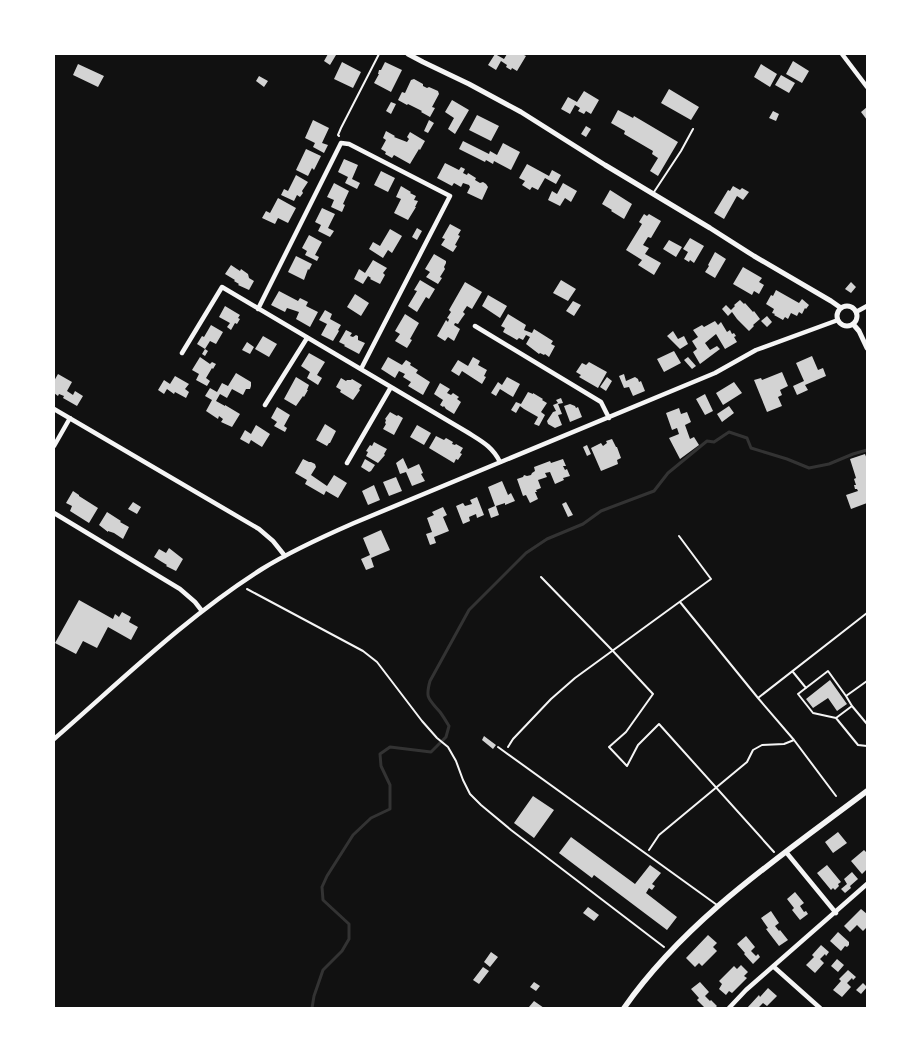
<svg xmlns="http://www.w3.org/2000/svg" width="921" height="1062" font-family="'Space Grotesk',sans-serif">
<rect width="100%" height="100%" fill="#111"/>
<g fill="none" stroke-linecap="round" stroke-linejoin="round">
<path stroke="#333" stroke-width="3" d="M312,1008L314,996L323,970L342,951L349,939V924L323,900L322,887L327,876L353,835L371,818L390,809V785L381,766L380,754L390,747L431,752L446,737L449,726C446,721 443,716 440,712C429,699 425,699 430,681L469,610L526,553L547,539L583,524L601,511L654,491L668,473L707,441L714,442L729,432L747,438L751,448L787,459L809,468L829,464L853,454L867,450"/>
</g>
<path fill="#d3d3d3" d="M328,54H335L336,55L330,65L324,61Z
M495,54L504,59L507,54H522L526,56L517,71L512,68L511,70L506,67L507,65L501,61L496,70L488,65Z
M793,61L809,71L802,83L786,74Z
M342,62L361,72L353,88L334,79Z
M385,62L402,70L391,92L374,83L379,74H378L379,70H381Z
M78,64L104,76L98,87L73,75Z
M761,64L777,74L770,87L754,77Z
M781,75L795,83L789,93L775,85Z
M259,76L268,81L264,87L256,81Z
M414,79L423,84V86L427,88L429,87L438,91L439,94L432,107L435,108L430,117L421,112L422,111L408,104L407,105L398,100L402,92L405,93L411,80Z
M669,89L699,107L691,120L661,103Z
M584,91L599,100L591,114L586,111L584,114L578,111L580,108L575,105L570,114L561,109L568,97L577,102Z
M452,100L469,110L455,134L448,129L454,118L445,112Z
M391,102L396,104L391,114L386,111Z
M867,107V120L861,112Z
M618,110L633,118L634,116L678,142L658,176L650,171L658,158L652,154L653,151L624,134L625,131L611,123Z
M773,111L779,114L776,121L769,118Z
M477,115L499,126L491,141L469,130Z
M313,120L329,128L322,143L328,145L324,153L313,147L315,143L305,138Z
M429,120L434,123L428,133L424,131Z
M586,126L591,129L586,137L581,134Z
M386,131L395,136L394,137L407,142L409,139L407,137L410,132L425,141L420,150L419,149L410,164L394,155L392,158L385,154L386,152L381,149L386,140L383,138Z
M463,141L489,154L490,151L497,155L503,143L520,152L511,170L494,161L493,164L486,160L485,162L459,149Z
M306,149L321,156L314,170L312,168L308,176L296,170Z
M344,159L358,165L352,179L360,183L357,189L345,183L348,177L338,172Z
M445,163L459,170L461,167L465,169L463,173L467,175L468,173L476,178L475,180L480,183L483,182L486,184L488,187L482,200L467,193L470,187L469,185L463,183L461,187L454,183L452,186L437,178Z
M527,164L549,176L552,170L561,175L556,184L545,178L538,190L532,187L530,190L522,185L525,181L519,178Z
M381,171L395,178L388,192L374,185Z
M296,175L308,182L302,191L303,193L300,197L297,195L294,201L281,195L284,189L288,191Z
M334,183L349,191L343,204L345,205L342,212L331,207L334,200L327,197Z
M563,183L577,191L571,202L565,198L560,206L548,200L552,191L557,194Z
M401,186L411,192L410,193L416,196L414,200L418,201L415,207H416L408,220L394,213L401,199L396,197Z
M733,186L740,190L742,188L749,192L743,200L737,196L724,219L714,213L728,190L730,191Z
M610,190L632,204L624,219L611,211L612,210L602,204Z
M278,198L296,208L288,223L278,218L275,224L262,218L266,211L270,213Z
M322,208L335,214L328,228L334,231L330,237L318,231L321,225L315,222Z
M644,214L647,216L649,214L661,221L651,238L648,237L643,245L649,248L645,254L661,263L654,275L638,265L642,260L626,250L642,224L639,222Z
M450,224L461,230L458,235L460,236L455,245L457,246L453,252L441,245L445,239L442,238Z
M417,228L422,231L417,240L412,237Z
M390,229L402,236L392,253L388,250L383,258L369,249L373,242L380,246Z
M309,235L322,242L315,255L319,257L317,261L305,255L307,251L302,248Z
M690,238L704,246L694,263L690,260L689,262L684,259L688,252L683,249Z
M669,240L682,247L676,257L663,249Z
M715,252L726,259L715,278L705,272L709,266L708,265Z
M434,254L446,261V263L444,267L445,269L440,277L442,278L438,284L426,277L430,272L425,269Z
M296,256L312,264L309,270L308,269L304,280L288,272Z
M373,260L387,268L383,273L385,275L380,284L370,279L371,278L368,276L363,284L354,279L359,269L365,273Z
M231,265L240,271L241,269L248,274L249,278L254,281L249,290L238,285L239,284L234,281L235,280L225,274Z
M743,267L762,278L759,282L764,285L759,294L754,291L752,295L733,284Z
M420,280L435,289L429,299L426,297L417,312L408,306L417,291L414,290Z
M561,280L576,289L568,301L553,293Z
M465,282L482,292L472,309L467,306L463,312L465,314L462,318L458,324L455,323L454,325L460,329L454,341L448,337L445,341L437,336L446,320L448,322L449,319L447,318L451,312L449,310Z
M851,282L856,287L851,293L845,289Z
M776,290L799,303L802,299L809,305L806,309L805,308L802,314L799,312L797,316L791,313L788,319L785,317L783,320L774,315L775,314L772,313L774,309L766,304L771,295L773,296Z
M279,291L298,301L300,298L308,302L306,306L318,312L310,327L296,319L299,312L287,308L285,312L271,305Z
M355,294L369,303L361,316L347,307Z
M488,295L507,306L500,318L482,306Z
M740,300L744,304L745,303L753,312L754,311L760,319L753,325L754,326L749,331L737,319L732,312L728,316L722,309L726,305L731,310L735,306L734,305Z
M573,301L581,305L574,316L566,311Z
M225,306L240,315L238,318L240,319L237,324L235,323L231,330L227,327L230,323L219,317Z
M325,310L332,314L330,319L341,325L338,330L339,331L333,341L321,335L327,324L319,320Z
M405,314L419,323L410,339L412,340L407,348L395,341L400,334L395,331Z
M508,314L526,325L524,330L532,333L534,329L553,341L551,344L555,346L549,357L545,354L544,355L540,353L539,354L526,344L530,337L526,335L523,340L519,338L517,340L503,332L505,328L501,326Z
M767,316L772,322L767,327L761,321Z
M715,321L718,325L721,322L727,332L730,330L732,334L734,333L736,336L734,337L737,342L725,349L716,334L705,343L710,350L717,346L720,349L700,364L693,352L697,349L692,341L698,337L693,330L702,325L704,327Z
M211,325L223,332L216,344L210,341L205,349L208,351L205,356L202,354L205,349L197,344L202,336L204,337Z
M346,330L352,333L350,336L353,337L356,335L358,336V340L365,343L359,354L344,346L345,345L339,342Z
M673,331L678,339L684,336L688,344L680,349L667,336Z
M263,336L277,344L269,357L255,349Z
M247,342L254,347L250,354L242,350Z
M674,351L681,363L664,372L657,359Z
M309,353L325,362L317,375L322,378L318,385L307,378L310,372L301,366Z
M812,356L818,370L823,368L826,376L805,385L808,390L797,395L793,386L804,381L796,363Z
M200,357L210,364L212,362L216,364L213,369L212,368L206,378L210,381L207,386L196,380L199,374L192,370Z
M388,357L402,365L406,360L411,363L410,365L418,370L416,373L430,382L423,395L408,386L411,382L403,377L405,374L399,371L395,378L381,369Z
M473,357L480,361L478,365L487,370L484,376L486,377L482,384L462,371L459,376L451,371L458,360L468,366Z
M688,357L696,366L692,369L684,360Z
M589,362L607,372L598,388L579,377L581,375L576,372L582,363L586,365Z
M782,372L788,386L780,390L782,395L778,397L782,406L767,412L754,380L761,378L762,380Z
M236,373L251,382V386L250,389H246L243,395L232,389L227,398L220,394L216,401L225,406V405L240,414L232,427L221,422L223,419L219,416L218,419L206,411L212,400L205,396L210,388L217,392L222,383L228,386Z
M58,374L72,382L67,391L73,395L75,391L83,396L77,406L63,398L64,396L59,394L58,396L54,393V381Z
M624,374L626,381L635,377L638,379L639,382L641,381L645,391L633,396L629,387L624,388L619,376Z
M175,376L189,384L185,389L189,392L186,398L175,392L174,394L167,389L164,394L158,390L164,380L170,384Z
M296,377L309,385L307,390H308L304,397L303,396L296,406L284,399Z
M507,377L520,384L513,397L500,389L496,396L491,393L498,382L502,385Z
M607,377L612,381L606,391L600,387Z
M341,378L346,381L347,380H351L352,379L362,385L359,389L360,390L353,400L340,392L341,390L336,387Z
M734,382L742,393L723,405L716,393Z
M440,383L450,389L447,393L451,395L453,393L459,397L457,399L461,402L454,414L446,409L444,406L443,407L440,405L443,400L434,394Z
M528,392L533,394V393L543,399L542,400L547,403L541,412L545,415L539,426L534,424L538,417L524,409L520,406L516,413L511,410L516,402L521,404Z
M705,394L713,411L705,415L696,399Z
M561,398L563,403L558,404L562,414L558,415L562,425L555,428L548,424L547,421L553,412L556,411L553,405L558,403L556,400Z
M570,404L575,406L576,408L578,407L582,417L570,422L564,406Z
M729,406L734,413L722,422L717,414Z
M277,407L290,415L284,426L287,428L285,432L274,426L277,422L271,418Z
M679,408L681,414L687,412L691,422L685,425L690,439L694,437L699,445L680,459L669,438L679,434L677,428L672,430L666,413Z
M390,412L397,416L398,415L403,418L394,435L383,429L386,424L385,423L386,420L385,419Z
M325,424L336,431L330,443H329L327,446L316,440Z
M256,425L270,434L262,447L251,440L249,444L240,439L245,430L251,434Z
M417,425L431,433L424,445L410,437Z
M436,436L444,440L446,438L453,442L452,444L455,445L456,444L463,448L460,453L462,454L458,460L456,459L454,463L429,448Z
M612,439L616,447H617L621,458L617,460L618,464L601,471L591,448L601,443L603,446L607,443L606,441Z
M374,442L387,449L384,454L385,455L378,463L366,456L368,452L366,451L370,445L372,446Z
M587,445L591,454L587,456L583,447Z
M865,454L867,459V503L851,509L846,495L858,491L857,489H855L854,485H856L854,479L856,478L850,459Z
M403,458L408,469L419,464L423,473L421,474L425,481L412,486L406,472L400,474L396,463Z
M303,459L309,462H311L315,464L316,467L311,475L327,486L334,475L347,483L338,498L326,491L324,495L305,484L307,480L295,473Z
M365,459L375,465L371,471L369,472L361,467Z
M563,459L566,466H563L565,470L567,469L570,476L563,478L564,480L555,484L550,472L545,473L547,477L538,480L541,488L536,490L537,492H535L538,499L530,503L526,495L523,496L517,479L523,477L524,475L527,476L531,475L532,473L535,471L534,467L550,461L551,463Z
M396,477L402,491L389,496L383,482Z
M502,481L508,495L511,493L515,501L505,505V503L496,506L499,515L491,518L488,509L495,506L488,487Z
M374,485L380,500L368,505L362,491Z
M73,491L79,495V496L98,508L89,523L70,511L72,506L66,503Z
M477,497L484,515L477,518L476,514L469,517L470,521L463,524L456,506L463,503L465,506L472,504L470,500Z
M133,502L141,507L137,514L128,509Z
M566,502L573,515L568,517L562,504Z
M443,507L447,515L443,517L449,531L434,537L436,543L430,545L426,534L432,532L427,518L434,515L432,512Z
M107,512L121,521L120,522L129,527L123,539L114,533L108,531V532L99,525Z
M381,530L390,550L371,558L374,567L366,570L361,559L370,555L363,538Z
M169,548L183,559L176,571L166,566L167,565L162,562L154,557L159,549L166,553Z
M79,600L113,619L115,614L119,617L122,612L131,617L129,622L138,627L131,640L108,627L97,648L83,641L76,654L55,643Z
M830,680L847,704L837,711L828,698L813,708L806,699Z
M484,736L496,745L493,749L482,740Z
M533,796L554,810L534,838L514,823Z
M838,832L847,843L833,853L825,842Z
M571,837L635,884L650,865L661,873L652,884L655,886L652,890L649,888L646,893L677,917L667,930L594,875L592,878L559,853Z
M864,850L867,853V869L862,874L851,861Z
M827,865L841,882L838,884L839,886L835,890L833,888L831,890L817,873Z
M852,872L858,879L850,886L851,888L845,893L841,889L847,884L844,879Z
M795,892L804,903L800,906L804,912L806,911L808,914L800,920L792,910L794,908L787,899Z
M588,907L599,915L594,921L583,913Z
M861,909L867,914V927L863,931L857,925L850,932L844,926Z
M771,911L779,923L775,926L779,931L780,930L788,940L779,946L766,929L768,928L761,918Z
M838,932L849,942V945L847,947L845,946L841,951L830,941Z
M708,935L717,943L713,947L717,951L702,966L699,963L695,967L686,958Z
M746,936L755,947L751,951L756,956L758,954L760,957L753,964L744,954L745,953L737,944Z
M821,945L829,952L826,956L825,954L820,959L824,963L815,973L806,965L814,957L812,955Z
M491,952L498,957L490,967L484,962Z
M837,959L844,965L838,972L831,966Z
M741,965L748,972L744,976L747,978L732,993L729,991L726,995L719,989L722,984L719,981L734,966L737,969Z
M483,967L489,971L479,984L473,980Z
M848,970L856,977L853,980L852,978L847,983L851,987L842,997L833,990L841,981L839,979Z
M534,982L540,986L536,991L530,987Z
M700,982L709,992L705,996L710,1001L711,1000L717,1006L715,1008H705L697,1000L699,998L691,989Z
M863,983L867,987L861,994L856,990Z
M768,988L777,996L767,1006L763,1003L758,1008H747L759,995L760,997Z
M534,1001L544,1008L529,1007Z"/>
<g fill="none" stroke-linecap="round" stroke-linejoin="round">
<path stroke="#f5f5f5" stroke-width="2" d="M339,136L338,135L341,128L379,54
M541,577L612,650L653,694L626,732L609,747L627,766L638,745L659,724L774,852
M247,589L363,651L377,662L422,721L437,738L448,747L456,761L463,780L470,794L481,805L511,830L664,947
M680,602L758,698
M793,672L806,688
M867,681L846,696L852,706L867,724
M852,706L836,718L858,745L867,746
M836,718L813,713L798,694L828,671L846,696
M794,740L836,796
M508,747L513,739L551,699L575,678L711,579L679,536
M649,850L659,835L747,762L753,750L762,745L784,744L794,740L758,698L867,613"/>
<path stroke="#f5f5f5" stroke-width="2" d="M654,192L681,151L693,129
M498,747L717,905"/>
<path stroke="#f5f5f5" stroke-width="4.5" d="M842,54L867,87
M258,309L341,143L349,144L450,196L361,369
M856,312L867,306
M475,326L601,402L609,418
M182,353L222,287L467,432C481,441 492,446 500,462
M265,405L307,338
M54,409L259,529L273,541L285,556
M54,446L70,418
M347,463L391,387
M54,513L180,589L195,602L202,611
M54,739C122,680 186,617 262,569C291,551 322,537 354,523L715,373L756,350L838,320
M786,852L836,913
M774,967L820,1008
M729,1008L746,990L867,884"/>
<path stroke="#f5f5f5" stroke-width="5" d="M408,54L423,62L469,84L521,112L605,165L710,228L754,256L831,301L841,308
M837 316a10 10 0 1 1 20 0a10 10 0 1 1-20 0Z
M853,324L859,331L867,348"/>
<path stroke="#f5f5f5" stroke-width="5.5" d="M624,1008C687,918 781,856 867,791"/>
</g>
<rect width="921" height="1062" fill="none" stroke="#ffffff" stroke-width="110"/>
</svg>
